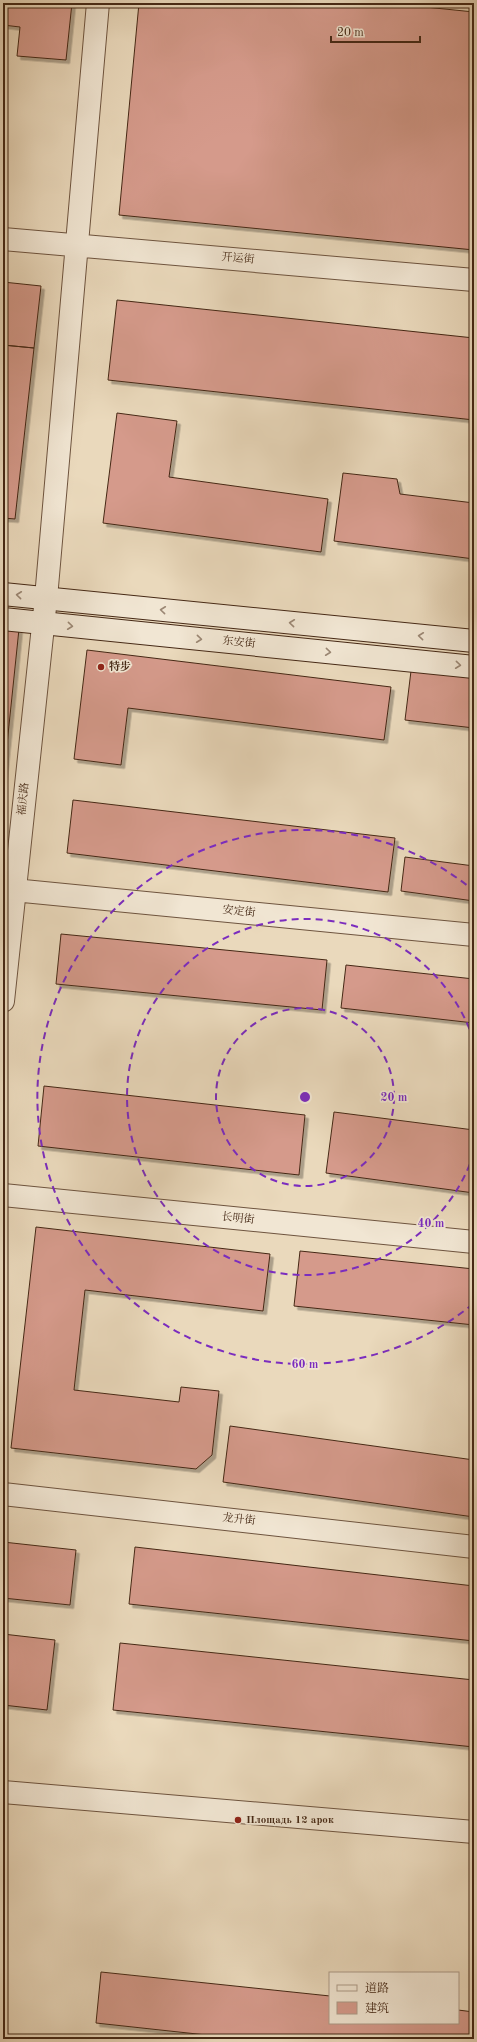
<svg xmlns="http://www.w3.org/2000/svg" width="477" height="2042" font-family="'Old Standard TT','Noto Serif SC',serif">
<defs>
<filter id="shadow"><feDropShadow dx="3.5" dy="3.5" stdDeviation="0" flood-color="#0004"/></filter>
</defs>
<rect width="100%" height="100%" fill="#ead9bc"/>
<filter id="stains"><feTurbulence type="fractalNoise" baseFrequency=".005" numOctaves="4"/><feColorMatrix values="0 0 0 0 .2 0 0 0 0 .09 0 0 0 0 .02 0 0 0 .5 -.17"/></filter>
<radialGradient id="worn" r=".72"><stop offset=".6" stop-color="#630" stop-opacity="0"/><stop offset="1" stop-color="#630" stop-opacity=".3"/></radialGradient>
<path fill="#d59a8b" stroke="#452815" filter="url(#shadow)" d="M3,3H72L66,60L17,56L20,27L3,25Z
M139,3H386L474,12V250L119,215Z
M3,282L41,286L34,348L3,345Z
M117,300L474,338V420L108,380Z
M3,345L34,348L15,519L3,518Z
M117,413L177,421L169,477L328,499L321,552L103,523Z
M343,473L397,479L400,494L474,503V559L334,541Z
M3,627L19,629L3,783Z
M87,650L391,687L384,740L128,708L121,765L74,759Z
M411,671L474,678V728L405,720Z
M73,800L395,838L388,892L67,853Z
M405,857L474,866V901L401,891Z
M61,934L327,960L322,1010L56,984Z
M346,965L474,979V1023L341,1008Z
M44,1086L305,1115L299,1175L38,1146Z
M334,1112L474,1130V1193L326,1173Z
M36,1227L270,1254L263,1311L85,1290L74,1390L179,1402L181,1387L219,1391L212,1455L196,1469L11,1448Z
M300,1251L474,1269V1325L294,1306Z
M230,1426L474,1460V1517L223,1482Z
M3,1542L76,1550L70,1605L3,1598Z
M135,1547L474,1586V1641L129,1604Z
M3,1634L55,1640L47,1710L3,1705Z
M120,1643L474,1680V1747L113,1710Z
M101,1972L330,1996V2023H458V2010L474,2012V2039H243L96,2023Z"/>
<g fill="none" stroke-linecap="round" stroke-linejoin="round">
<defs>
<path id="pedestrian" d="M3,1792L474,1832"/>
<path id="minor" d="M3,239L474,280
M3,889L474,935
M3,1001L46,598L98,3
M3,1195L474,1242
M3,1494L474,1547"/>
<path id="secondary" d="M3,594L474,641
M3,619L474,667"/>
</defs>
<use href="#pedestrian" stroke="#6e543f" stroke-width="24"/>
<use href="#minor" stroke="#6e543f" stroke-width="24"/>
<use href="#secondary" stroke="#452815" stroke-width="24"/>
<use href="#pedestrian" stroke="#f1e6d3" stroke-width="22"/>
<use href="#minor" stroke="#f1e6d3" stroke-width="22"/>
<use href="#secondary" stroke="#f1e6d3" stroke-width="22"/>
</g>
<defs><path id="oneway-chevron" d="M-2-3.5L2.5 0L-2 3.5" fill="none" stroke-width="1.6" stroke-linecap="round" stroke-linejoin="round"/></defs>
<g stroke="#9b8774">
<use href="#oneway-chevron" transform="translate(19 595) rotate(-174)"/>
<use href="#oneway-chevron" transform="translate(163 610) rotate(-174)"/>
<use href="#oneway-chevron" transform="translate(292 623) rotate(-174)"/>
<use href="#oneway-chevron" transform="translate(70 626) rotate(6)"/>
<use href="#oneway-chevron" transform="translate(421 636) rotate(-174)"/>
<use href="#oneway-chevron" transform="translate(199 639) rotate(6)"/>
<use href="#oneway-chevron" transform="translate(328 652) rotate(6)"/>
<use href="#oneway-chevron" transform="translate(458 665) rotate(6)"/>
</g>
<g fill="none" stroke="#7b2cbf" stroke-width="2" stroke-dasharray="7 5">
<circle cx="305" cy="1097" r="89"/>
<path d="M474 1153A178 178 0 1 1 474 1041"/>
<path d="M473 1304A267 267 0 1 1 473 890"/>
</g>
<g fill="#8f2418" stroke="#f1e6d3" stroke-width="1.5">
<circle cx="101" cy="667" r="4"/>
<circle cx="238" cy="1820" r="4"/>
</g>
<g text-anchor="middle" dominant-baseline="central" stroke-width="3.5" stroke-linejoin="round" paint-order="stroke">
<g font-size="11" fill="#452815" stroke="#f1e6d3">
<text transform="translate(238 259) rotate(5)">开运街</text>
<text transform="translate(239 643) rotate(6)">东安街</text>
<text transform="translate(24 799) rotate(-84)">福庆路</text>
<text transform="translate(239 912) rotate(6)">安定街</text>
<text transform="translate(238 1219) rotate(6)">长明街</text>
<text transform="translate(239 1520) rotate(6)">龙升街</text>
</g>
<g font-size="11" font-weight="bold" fill="#452815" stroke="#f1e6d3" text-anchor="start">
<text x="109" y="667">特步</text>
<text x="246" y="1820">Площадь 12 арок</text>
</g>
</g>
<circle cx="305" cy="1097" r="6" fill="#7b2cbf" stroke="#f1e6d3" stroke-width="2"/>
<g font-size="12" text-anchor="middle" font-weight="bold" fill="#7b2cbf" stroke="#f1e6d3" stroke-width="3.5" stroke-linejoin="round" paint-order="stroke">
<text x="394" y="1101">20 m</text>
<text x="431" y="1227">40 m</text>
<text x="305" y="1368">60 m</text>
</g>
<rect width="477" height="2042" fill="none" stroke="#ead9bc" stroke-width="16"/>
<rect x="4" y="4" width="469" height="2034" fill="none" stroke="#452815" stroke-width="2"/>
<rect x="8" y="8" width="461" height="2026" fill="none" stroke="#452815"/>
<rect x="329" y="1972" width="130" height="52" fill="#f1e6d3" stroke="#ac9a87"/>
<rect x="337" y="1985" width="20" height="6" fill="#f1e6d3" stroke="#ac9a87"/>
<text x="365" y="1992" font-size="12" fill="#452815">道路</text>
<rect x="337" y="2002" width="20" height="12" fill="#d59a8b" stroke="#ac9a87"/>
<text x="365" y="2012" font-size="12" fill="#452815">建筑</text>
<path d="M331 36v6h89v-6" fill="none" stroke="#452815" stroke-width="2"/>
<text x="337" y="36" font-size="12" fill="#452815" stroke="#f1e6d3" stroke-width="3" paint-order="stroke">20 m</text>
<rect width="100%" height="100%" filter="url(#stains)"/>
<rect width="100%" height="100%" fill="url(#worn)"/>
</svg>
